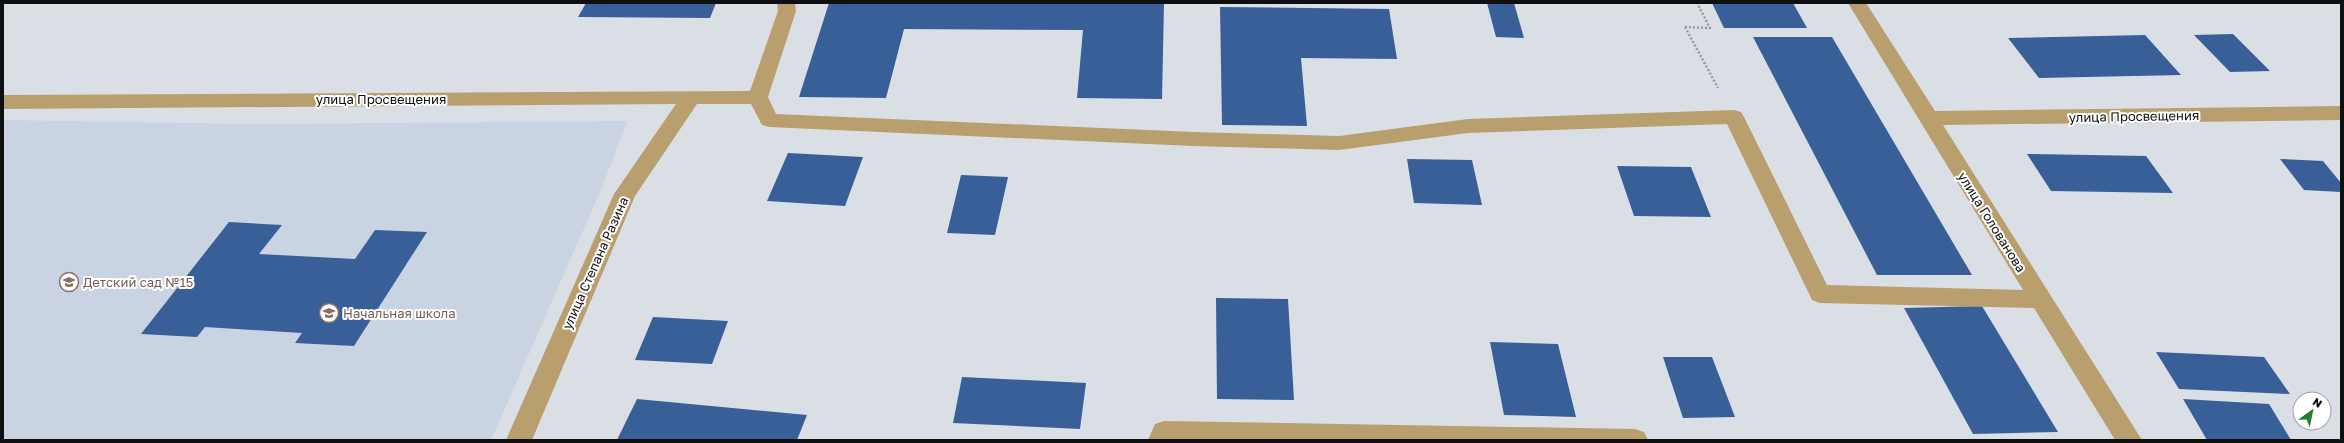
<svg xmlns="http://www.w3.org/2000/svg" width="2344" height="443" font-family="'Golos Text',sans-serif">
<rect width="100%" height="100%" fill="#dadfe6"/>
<path fill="#cad3e1" d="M3,120L256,124L627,121L603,185L491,440H3Z"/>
<path fill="#385f98" d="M586,3H716L710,18L578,17Z
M829,3H1164L1162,99L1077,98L1083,30L904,29L886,98L799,97Z
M1487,3H1514L1524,38L1496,37Z
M1712,3H1793L1807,28H1724Z
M1220,7L1389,9L1397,59L1301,58L1307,126L1222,125Z
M2233,34L2270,71L2230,72L2194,35Z
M2145,35L2181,75L2039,78L2008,38Z
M1753,37H1832L1972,275H1877Z
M788,153L863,157L845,206L767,201Z
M2027,154L2146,156L2173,193L2051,191Z
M1407,159L1472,160L1482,205L1414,203Z
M2280,159L2323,161L2341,183V192L2304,190Z
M1617,166L1691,167L1711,217L1634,216Z
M961,175L1008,177L995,235L947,233Z
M229,222L282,225L259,254L355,259L375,230L427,232L354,346L295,343L302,333L205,327L197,337L141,334Z
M1216,298L1288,299L1294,400L1217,399Z
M1982,306L2058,432L1973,434L1904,308Z
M653,317L728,321L712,364L635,360Z
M1490,342L1558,344L1576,417L1504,415Z
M2156,352L2264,357L2290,394L2179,389Z
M1663,357H1712L1735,417L1683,418Z
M962,377L1086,383L1080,429L953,423Z
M637,399L807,415L797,440H617Z
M2183,399L2269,404L2291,440H2207Z"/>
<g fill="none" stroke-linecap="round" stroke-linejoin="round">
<path stroke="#979ba1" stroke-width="2.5" stroke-dasharray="2 2" stroke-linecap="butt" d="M1685,27L1718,88
M1685,27L1710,28L1697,3"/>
<path fill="#ba9f6e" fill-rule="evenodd" d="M777,3H795L796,11L768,97L776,114L1193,132L1339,136L1468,119L1734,110L1741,112L1744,117L1827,285L2023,290L1848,3H1866L1935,111L2341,106V120L1943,125L2142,440H2115L2034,308L1820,303L1812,300L1727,124L1468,133L1339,150L1193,146L769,127L762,125L751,104H697L635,196L532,440H506L614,194L676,104L3,109V95L750,91L778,11Z
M1164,421L1635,429L1644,432L1648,440H1148L1155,424Z"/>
</g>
<defs>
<symbol id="school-ring" viewBox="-11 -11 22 22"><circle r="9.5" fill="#fff" stroke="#8d6e63" stroke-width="1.5"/><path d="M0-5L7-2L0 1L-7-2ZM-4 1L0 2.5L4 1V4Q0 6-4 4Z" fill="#8d6e63"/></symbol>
</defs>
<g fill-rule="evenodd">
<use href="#school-ring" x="58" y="271" width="22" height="22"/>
<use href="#school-ring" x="318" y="302" width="22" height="22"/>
</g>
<g text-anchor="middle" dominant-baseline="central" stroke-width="4" stroke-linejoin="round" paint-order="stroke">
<g font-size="13" fill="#0d0f11" stroke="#fff">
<text x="381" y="99">улица Просвещения</text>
<text transform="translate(2134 116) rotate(-1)">улица Просвещения</text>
<text transform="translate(1992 222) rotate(58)">улица Голованова</text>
<text transform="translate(595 263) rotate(-66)">улица Степана Разина</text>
</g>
<g font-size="13" fill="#785e54" stroke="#fff" text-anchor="start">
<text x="83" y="282">Детский сад №15</text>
<text x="343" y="313">Начальная школа</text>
</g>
</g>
<rect width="2344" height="443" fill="none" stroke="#0d0f11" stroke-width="8"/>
<g transform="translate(2312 411) rotate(33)"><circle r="19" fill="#ffffff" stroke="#9e9fa0"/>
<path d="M0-3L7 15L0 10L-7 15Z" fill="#237e2d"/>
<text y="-6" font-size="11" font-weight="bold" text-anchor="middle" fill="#0d0f11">N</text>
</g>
</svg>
